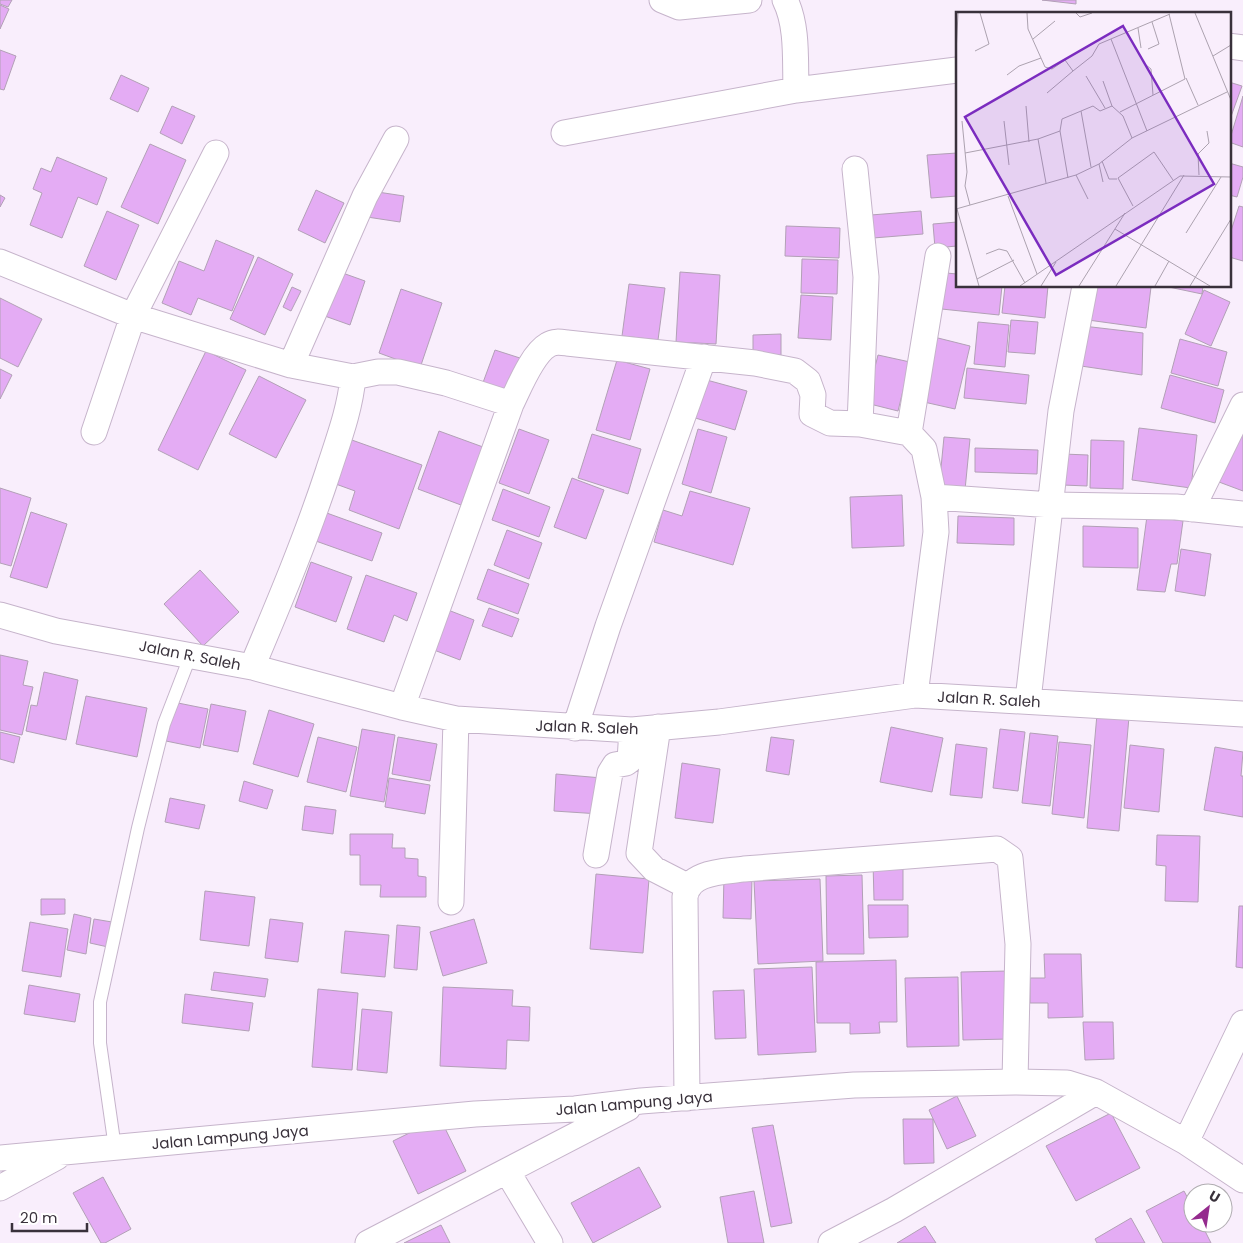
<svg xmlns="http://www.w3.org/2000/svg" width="1243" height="1243" font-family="Poppins,sans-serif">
<rect width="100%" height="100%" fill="#f9eefc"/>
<path fill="#e4acf4" stroke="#b2a0b6" d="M0,0H12L8,7L0,4Z
M1042,0H1076V4Z
M0,5L9,9L0,29Z
M0,50L16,56L4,90L0,89Z
M121,75L149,88L138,112L110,99Z
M1229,82L1242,86L1229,122Z
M1243,96V147L1229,142Z
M172,106L195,116L182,144L160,133Z
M150,144L186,160L158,224L121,207Z
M957,153V196L931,198L927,155Z
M57,157L107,178L97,205L78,197L62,238L30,225L42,193L33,189L41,168L51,172Z
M1229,163L1243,167V177L1237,197L1229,195Z
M316,190L344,203L325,243L298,230Z
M371,191L404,196L400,222L367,217Z
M0,195L5,198L0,207Z
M1239,206L1243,207V261L1229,257V237Z
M107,211L139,225L116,280L84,266Z
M921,211L923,234L873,238L871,215Z
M957,222V246L935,248L933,224Z
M786,226L840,228L839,258L785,256Z
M216,240L254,256L232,311L198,298L191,315L162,303L179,261L204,271Z
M258,257L293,274L265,335L230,319Z
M802,259L838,260L837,294L801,293Z
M337,271L365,281L350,325L322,315Z
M680,272L720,275L716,344L676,342Z
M936,272L957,274V286H1002L999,315L932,308Z
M629,284L665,288L658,340L622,336Z
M1005,286H1048L1045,318L1002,313Z
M1092,286L1151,287L1146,328L1088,320Z
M1164,286H1203L1202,294Z
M292,287L301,291L291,311L283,307Z
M401,289L442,303L420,368L379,353Z
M1204,290L1230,302L1211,346L1185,334Z
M801,295L833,297L831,340L798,338Z
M0,298L42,319L18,367L0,358Z
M1011,320L1038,322L1035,354L1008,352Z
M978,322L1009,325L1005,367L974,364Z
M1083,326L1143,333L1142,375L1081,366Z
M781,334V355L753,356V335Z
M930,336L970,346L955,409L915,400Z
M1180,339L1227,352L1218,386L1171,373Z
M495,350L523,359L509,398L481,388Z
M206,351L246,370L198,470L158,450Z
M878,355L910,362L898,411L866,403Z
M617,360L650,369L630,440L596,430Z
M967,368L1029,375L1026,404L964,398Z
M0,369L12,375L0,399Z
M1170,375L1224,390L1215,423L1161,408Z
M259,376L306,400L276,458L229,434Z
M703,379L747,391L735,430L692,417Z
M1243,425V491L1219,482Z
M1139,428L1197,435L1191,488L1132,480Z
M519,429L549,440L529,494L499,483Z
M698,429L727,437L711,493L682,484Z
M439,431L483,447L461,505L418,489Z
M592,434L641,449L628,494L578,478Z
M944,437L970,439L965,490L939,488Z
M349,439L422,465L399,529L349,510L355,491L333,483Z
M1091,440L1124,441L1123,489L1090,488Z
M975,448L1038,450L1037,474L975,472Z
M1063,454L1088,455L1087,486L1063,485Z
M572,478L604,490L586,539L554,527Z
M0,488L31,498L11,566L0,563Z
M503,489L550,507L539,537L492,520Z
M690,491L750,508L733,565L654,542L663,510L682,516Z
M902,495L904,546L852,548L850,497Z
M31,512L67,524L47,588L10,577Z
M324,512L382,533L372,561L313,540Z
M958,516L1014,518V545L957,543Z
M1147,516L1183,521L1177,564H1171L1165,592L1137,590Z
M1083,526L1138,528V568L1083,567Z
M507,530L542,543L529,579L494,565Z
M1181,549L1211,554L1205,596L1175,591Z
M311,562L352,577L336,622L295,607Z
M488,569L529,584L518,614L477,599Z
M200,570L239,612L203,646L164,604Z
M366,575L417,593L407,621L394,615L384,642L347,629Z
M489,608L519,619L512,637L482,626Z
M448,610L474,620L460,660L434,650Z
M0,655L28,661L23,685L33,687L22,735L0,730Z
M44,672L78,680L66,740L26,731L31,705L37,706Z
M86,696L147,708L137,757L76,744Z
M173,702L208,709L200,748L166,741Z
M211,704L246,711L238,752L203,745Z
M269,710L314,724L298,777L253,764Z
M1097,714L1129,717L1119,831L1087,828Z
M891,727L943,738L932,792L880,782Z
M362,729L395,735L384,802L350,796Z
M1000,729L1025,732L1018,791L993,788Z
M0,732L20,737L14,763L0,759Z
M1030,733L1058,736L1050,806L1022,803Z
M318,737L357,747L346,792L307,782Z
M398,737L437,744L430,781L392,774Z
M771,737L794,740L789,775L766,771Z
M1059,742L1091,745L1084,818L1052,814Z
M956,744L987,748L982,798L950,795Z
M1130,745L1164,749L1159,812L1124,808Z
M1215,747L1243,752L1241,776H1243V817L1204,810Z
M682,763L720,769L713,823L675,818Z
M556,774L602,778L600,814L554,811Z
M389,778L430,785L425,814L385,807Z
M244,781L273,790L267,809L239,801Z
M170,798L205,805L199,829L165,822Z
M305,806L336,810L333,834L302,830Z
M350,834H393L392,848H405V858L418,859V876L426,877V897H380L381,885H360V855H350Z
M1157,835L1200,836L1198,902L1165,901L1166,866L1156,865Z
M873,862H903V900H874Z
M596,874L649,879L643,953L590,949Z
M862,875L864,954H827L826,876Z
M724,876L752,878L751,919L723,918Z
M820,879L823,961L758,964L754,881Z
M205,891L255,897L249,946L200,940Z
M41,899H65V914L41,915Z
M868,905H908V937L869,938Z
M1239,906H1243V968L1236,967Z
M74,914L91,918L86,954L67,950Z
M94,919L112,922L108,947L90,943Z
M270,919L303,923L298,962L265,958Z
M474,919L487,963L443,976L430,932Z
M30,922L68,929L61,977L22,971Z
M397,925L420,927L417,970L394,968Z
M345,931L389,935L385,977L341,973Z
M1044,954H1081L1083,1017L1048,1018V1003H1030V978H1045Z
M896,960L897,1022H879L880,1033L850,1034V1023H817L816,962Z
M812,967L816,1052L758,1055L754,969Z
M1008,971L1009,1039L963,1040L961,972Z
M214,972L268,979L265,997L211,990Z
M958,977L959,1046L907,1047L905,978Z
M29,985L80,994L75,1022L24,1014Z
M443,987L513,990L512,1006L530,1007L529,1041L507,1040L506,1069L440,1066Z
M318,989L358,993L352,1070L312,1067Z
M744,990L746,1038L715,1039L713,991Z
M185,994L253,1003L249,1031L182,1023Z
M362,1009L392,1012L387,1073L357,1070Z
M1083,1022H1113L1114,1059L1085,1060Z
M957,1096L976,1136L947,1149L929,1110Z
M1111,1113L1140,1168L1076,1201L1046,1146Z
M440,1118L466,1171L418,1194L393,1141Z
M903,1119H933L934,1163L904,1164Z
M773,1125L792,1223L771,1227L752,1128Z
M639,1167L661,1207L593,1243L571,1203Z
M103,1177L131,1229L105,1243H101L73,1193Z
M754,1191L764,1243H728L720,1197Z
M1184,1191L1193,1208V1223H1201L1211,1243H1163L1146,1211Z
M1131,1218L1145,1243H1097L1095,1239Z
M441,1225L450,1243H404Z
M925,1226L936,1243H897Z"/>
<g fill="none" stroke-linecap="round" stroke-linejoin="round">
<defs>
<path id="lane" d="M115,1148L100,1043V1002L138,828L164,724L191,654"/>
<path id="street" d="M662,0L679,7L749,0
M1229,46L1243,48
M796,90L957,70
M564,133L796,90C795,61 798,26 785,0
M855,169L866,277L860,424
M0,262L133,316L291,365L353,377C350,410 338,441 328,472C306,539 279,603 252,667
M291,365L365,196L396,139
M353,377L378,372H398L446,383L511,404C519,388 532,354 548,345C554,341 560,342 567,343L755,363L795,371L808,381L813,395L812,414L830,423L860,424L909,433L924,449L934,497L936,532L915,695
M94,432L133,316L216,153
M909,433L938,256
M934,497L1052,505L1176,507L1243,514
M1192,509L1243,405
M0,615L56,631L252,667L402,707L456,719L632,730L719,722L915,695L1243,714
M1028,700L1061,411L1085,286
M402,707L511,404
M658,727L639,853L654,869L689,887
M575,728L608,626L704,357
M596,855L610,773L615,765L626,763L630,760L632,730
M451,902L456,719
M687,1098L685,897C688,871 725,872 744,869L997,849L1010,858L1018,944L1015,1082
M1186,1142L1243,1023
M0,1158L475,1114L575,1109L641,1101L854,1085L1015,1082L1067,1083L1096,1092L1186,1142L1243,1180
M507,1171L550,1243
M0,1188L57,1157
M368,1243L628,1108
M831,1243L894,1210L1096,1092"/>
</defs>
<use href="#lane" stroke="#c6b4cb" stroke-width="14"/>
<use href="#street" stroke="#c6b4cb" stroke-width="27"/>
<use href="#lane" stroke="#fff" stroke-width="12"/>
<use href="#street" stroke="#fff" stroke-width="25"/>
</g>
<g text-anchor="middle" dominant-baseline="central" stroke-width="5" stroke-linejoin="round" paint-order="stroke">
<g font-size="15" fill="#39313b" stroke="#fff">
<text transform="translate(190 655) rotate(11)">Jalan R. Saleh</text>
<text transform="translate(989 699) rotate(3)">Jalan R. Saleh</text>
<text transform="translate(587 727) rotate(2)">Jalan R. Saleh</text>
<text transform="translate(634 1103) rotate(-5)">Jalan Lampung Jaya</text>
<text transform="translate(230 1137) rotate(-5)">Jalan Lampung Jaya</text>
</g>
</g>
<g transform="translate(956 12)">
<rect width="275" height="275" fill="#f9eefc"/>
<path fill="none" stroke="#aca2af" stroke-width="1" d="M71,1L72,17L89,55L96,57L109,48L117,59L91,81M120,1L124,5L136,1M239,1L275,88M182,16L185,36M77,27L99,9M155,27L191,119M192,37L203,32L196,10M19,39L33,32L24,1M0,42L2,1M257,44L275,33M190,53L195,57L197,83M117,59L136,44L143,32L214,2M51,63L63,54L85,46M130,64L149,96M230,66L242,93M147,69L156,94M70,94L73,130M125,99L135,155M164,100L229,67L213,2M6,109L11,160L9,174L14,193M48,109L53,153M104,119L112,166M82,127L104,119L106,107L137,94L144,99L156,94L167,104L176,126M9,141L82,127L90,171M146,149L153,167H161M143,152L147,170M120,163L132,187M243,163L242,142L253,131L251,119M52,184L81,262M177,194L162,166L198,140L217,168M0,197L120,163L143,152L176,126L271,80M1,197L23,274M159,217L254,274M230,221L265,165M30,242L43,237L51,239L69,271M21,267L58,248M64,274L224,164L275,165M85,274L100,250M123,274L169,201M160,274L228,163M199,274L213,249M234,274L275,207"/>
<path fill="#7b2cbf" fill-opacity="0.15" stroke="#7b2cbf" stroke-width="2.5" d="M167,14L258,172L100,263L9,105Z"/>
<rect width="275" height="275" fill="none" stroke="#39313b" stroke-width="2.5"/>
</g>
<g transform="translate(1208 1208) rotate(30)"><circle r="24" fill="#ffffff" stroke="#b0adb1"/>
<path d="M0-4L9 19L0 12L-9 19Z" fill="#952b8e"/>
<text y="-8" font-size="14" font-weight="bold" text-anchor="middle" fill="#39313b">U</text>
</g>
<path d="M12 1223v8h75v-8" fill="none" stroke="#39313b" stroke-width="2.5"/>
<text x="20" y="1223" font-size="15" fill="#39313b" stroke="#ffffff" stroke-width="4" paint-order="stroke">20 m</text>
</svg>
